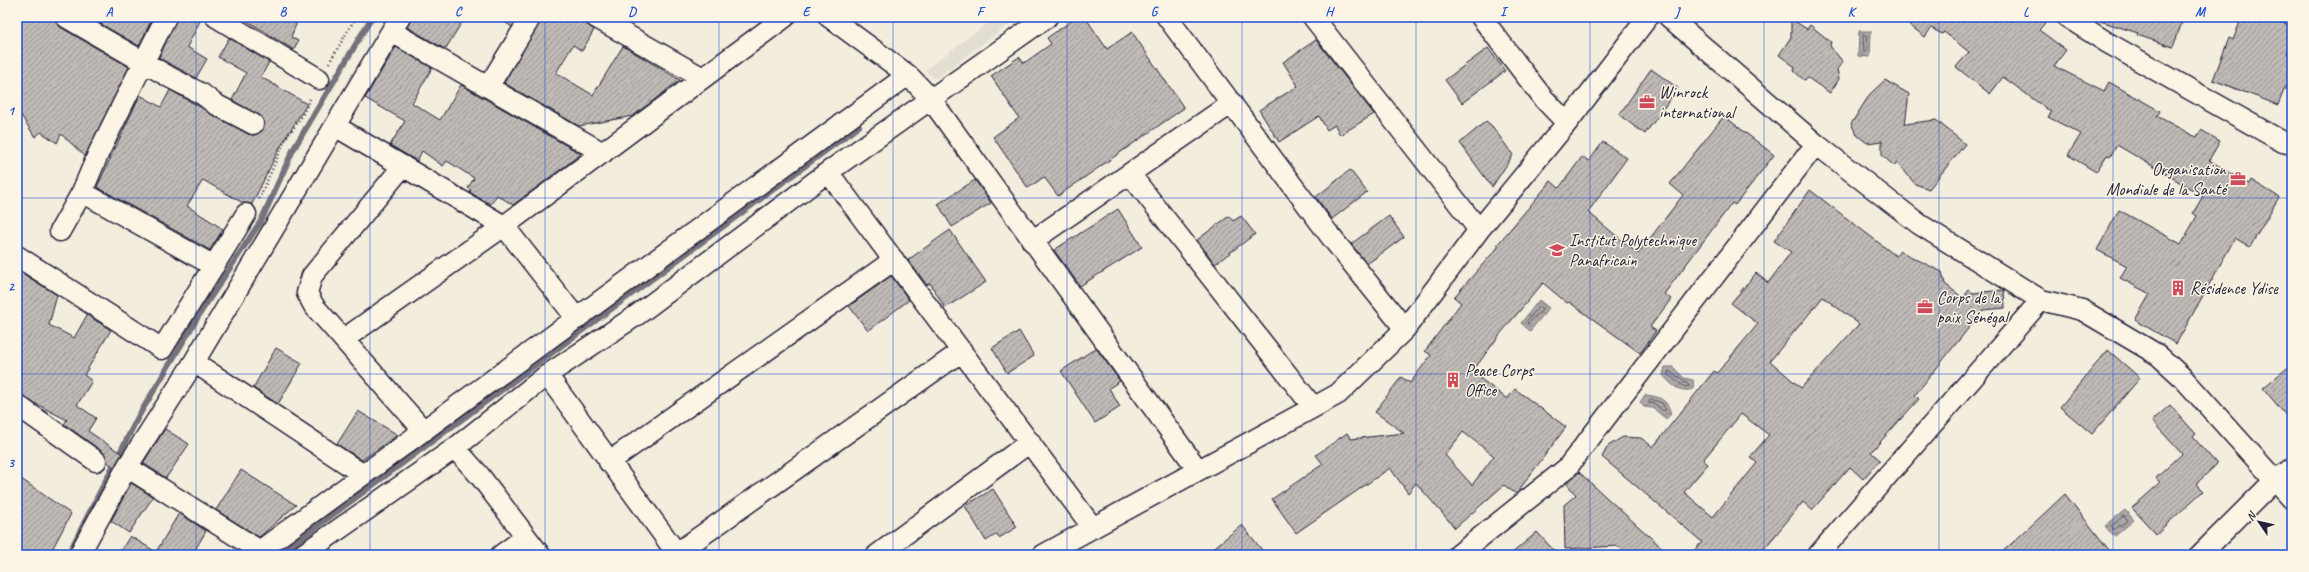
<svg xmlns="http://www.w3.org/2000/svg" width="2309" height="572" font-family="Caveat,sans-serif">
<defs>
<pattern id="water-waves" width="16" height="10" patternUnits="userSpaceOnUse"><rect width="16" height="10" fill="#aca7a6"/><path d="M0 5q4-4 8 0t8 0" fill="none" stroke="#8c8888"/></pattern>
<pattern id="building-hatch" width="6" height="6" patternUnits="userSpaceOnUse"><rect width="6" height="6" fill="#bfbab6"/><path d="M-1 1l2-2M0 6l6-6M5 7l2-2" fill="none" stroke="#9b9795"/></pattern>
</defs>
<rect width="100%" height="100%" fill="#f3edde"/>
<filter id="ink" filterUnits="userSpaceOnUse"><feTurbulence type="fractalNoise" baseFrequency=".025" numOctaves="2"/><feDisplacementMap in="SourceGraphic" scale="8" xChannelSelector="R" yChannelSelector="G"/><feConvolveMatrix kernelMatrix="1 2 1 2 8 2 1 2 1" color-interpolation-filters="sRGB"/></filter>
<g filter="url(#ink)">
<path fill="#e3ded2" d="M996,17H1019L935,79L925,70Z"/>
<path fill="url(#water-waves)" stroke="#75727b" d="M1859,31H1871L1870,57L1858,56Z
M1539,300L1549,308L1530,331L1521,323Z
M1665,367H1673L1684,378L1693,380L1694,389C1680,393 1672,386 1663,375Z
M1645,395C1659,396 1668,400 1671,414L1666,419L1653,408L1644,407L1640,402Z
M2125,510L2134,520L2114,537L2105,526Z"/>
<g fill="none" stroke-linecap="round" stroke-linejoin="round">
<path stroke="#595766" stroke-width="1" d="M1866,35L1867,51L1864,53L1863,36Z
M1539,307H1542V310L1528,324L1527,321Z
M1669,371L1688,383L1689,386L1685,387L1668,375Z
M1651,399L1662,403L1666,410L1663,411L1655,404L1649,403Z
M2124,516L2127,521L2113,530L2112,526Z"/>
<path stroke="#75727b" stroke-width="6" d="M68,555L138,417L202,310L261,221L293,150L372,17
M278,555L859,126"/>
</g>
<path fill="url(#building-hatch)" stroke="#22223b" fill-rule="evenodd" d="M17,17H55L60,27L129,67L85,156L61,134L57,143L41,132L35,137L17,109Z
M89,17H153L139,46Z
M177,17H202L187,47L207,59L196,78L159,58Z
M241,17H299L291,37L298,41L294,50Z
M413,17H465L446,48H443L407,27Z
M497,17H518L512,27Z
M542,17H584L585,23L594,30L582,51L573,45L556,73L593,95L623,46L680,80L633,116L579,126L504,83Z
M1077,17H1085L1107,49L1132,32L1184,108L1058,196L1044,177L1028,188L993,137L1019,118L991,76L1019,57L1024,63L1051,44L1047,38Z
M1899,17H2050L2039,30L2066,50L2054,66L2104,91L2109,82L2160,111L2157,116L2192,135L2197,137L2201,130L2220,141L2209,160L2249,184L2251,180L2279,197L2250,247L2235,238L2176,344L2135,320L2150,294L2120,278L2127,266L2097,250L2119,210L2181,244L2197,216L2193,213L2203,196L2117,145L2110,157L2107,155L2096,172L2068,155L2081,134L2048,117L2051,112L2003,77L1990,94L1956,67L1969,52L1944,32L1942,34L1931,28L1925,37Z
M2100,17H2184L2173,47L2137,35L2138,33L2100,21Z
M2242,17H2268L2292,26V39L2287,53L2292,59V70L2278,105L2213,80L2229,38L2233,40Z
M1791,19L1807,29L1810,25L1831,42L1830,46L1843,62L1837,69L1839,79L1830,93L1808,78L1804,80L1794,71L1795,67L1779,55L1791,37Z
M229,38L269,62L261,77L307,104L279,149L252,204L243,203L203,180L187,206L223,229L210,250L97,187L140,95L161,107L170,90L248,134L254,135L263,130L264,124L262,118L232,100L246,73L218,57Z
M1316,40L1374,114L1340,135L1335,125L1327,130L1319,116L1279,142L1259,110L1298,86L1283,62Z
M396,47L432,68L412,103L440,120L461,85L581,154L513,205L497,195L491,204L477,197L470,192L471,190L468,188L474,178L447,161L443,166L422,151L417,161L390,145L405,121L365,98Z
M1488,48L1505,71L1462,103L1445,80Z
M1651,69L1678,88L1645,134L1619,115Z
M1885,80L1909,94L1905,124L1936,120L1965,144L1929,189L1915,184L1897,162L1894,166L1882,155V141L1867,143L1857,135L1851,124L1870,94Z
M1724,116L1774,155L1735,205L1732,203L1664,294L1671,299L1650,327L1656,331L1640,353L1569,302L1567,303L1543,283L1501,333L1472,372L1507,399L1515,389L1566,427L1516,494L1504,485L1455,528L1416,483L1408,493L1390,468L1296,533L1272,499L1323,464L1316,455L1347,433L1351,439L1404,433L1375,412L1401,377L1410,383L1431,355L1425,351L1461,303L1454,297L1499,246L1497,245L1551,181L1559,188L1582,157L1589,161L1603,142L1627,158L1588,212L1638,254L1683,195L1670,184ZM1463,432L1494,456L1472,485L1445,455Z
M1486,121L1492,126L1513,155L1492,187L1460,143Z
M1350,170L1367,192L1332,219L1316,197Z
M975,180L991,203L952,227L938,204Z
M1810,190L1896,256L1900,251L1942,272L1945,284L1963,298L1969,290L1973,293L2004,290L2005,308L1983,310L1915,395L1919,399L1871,452L1880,460L1863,479L1850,467L1812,510L1803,502L1759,555H1690L1702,542L1602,457L1608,446L1623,437L1641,438L1653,447L1714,371L1717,373L1758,324L1731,303L1756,273L1768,283L1791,252L1774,241ZM1823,297L1859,324L1801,388L1770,361ZM1741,414L1769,435L1750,457L1757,463L1713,517L1684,492L1708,464L1703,460Z
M1118,209L1142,247L1080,286L1054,250Z
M1229,216L1233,221L1241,216L1255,234L1215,264L1197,240Z
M1389,216L1404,237L1367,264L1351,244Z
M950,230L986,282L945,308L930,283L927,285L908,260Z
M17,270L57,295L49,325L74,338L87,315L111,330L84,375L92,381L77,405L96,418L88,431L122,454L114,467L107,462L103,452L64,424L67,420L17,394Z
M891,276L909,300L868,331L849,306Z
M1019,331L1034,356L1007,373L992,348Z
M276,348L302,363L278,404L253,388Z
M1096,348L1120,381L1109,388L1120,407L1095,423L1061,371Z
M2108,350L2140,378L2092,434L2060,407Z
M2292,364V423L2263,388Z
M2170,405L2196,434L2193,437L2217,464L2196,484L2203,491L2156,534L2132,508L2160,483L2156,478L2182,454L2152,421Z
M358,411L398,435L362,460L337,444Z
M165,429L189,444L166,478L143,463Z
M241,470L296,505L259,537L216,510Z
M1579,472L1607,498L1670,555H1628L1618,546L1565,549L1564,505L1576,495L1566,483Z
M17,476L71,514L49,555H17Z
M131,483L153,497L129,533L111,521Z
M993,489L1017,527L999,538L997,534L986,541L965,506Z
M2065,494L2113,555H1999L2033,524Z
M179,513L206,531L192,555H118L130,536L156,552Z
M1242,525L1266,555H1205Z
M1537,532L1558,555H1510Z"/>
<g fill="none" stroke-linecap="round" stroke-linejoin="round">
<defs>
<path id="minor" d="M66,17L171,78L202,94L215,104L253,124
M216,17L319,79
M595,17L703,78
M829,17L908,75L930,98L1198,470
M1167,17L1331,237L1405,329
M1313,17L1479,230
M1481,17L1543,98L1567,123
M1669,17L1816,144L1919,224L2041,300L2082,310L2158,355L2182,377L2292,499
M2067,17L2108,43L2283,142L2292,144
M392,32L603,153
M488,87L531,17
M335,126L504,226L577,319
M403,166L312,276L307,293L314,306L424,431
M828,172L1093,528
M1130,174L1313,407
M82,192L214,266
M60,231L82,192L99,152L166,17
M1032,241L1232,103
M17,256L162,349L246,214
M344,339L504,226L785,17
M194,362L362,474
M547,375L678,555
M17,405L96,461
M455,448L547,375L637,315L828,172L1047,17
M609,462L894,260
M127,467L260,551
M677,553L962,351
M79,555L127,467L194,362L400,17
M254,555L908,75
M302,555L455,448L480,476L540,555
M501,555L526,537
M877,555L1030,442
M1043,555L1338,394L1405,329L1479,230L1567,123L1648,17
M1458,555L1567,468L1816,144
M1818,555L2041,300
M2200,555L2275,480L2292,469"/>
</defs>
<use href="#minor" stroke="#22223b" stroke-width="23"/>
<path stroke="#22223b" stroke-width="2.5" stroke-dasharray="1 3" stroke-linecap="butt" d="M329,63L356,17
M259,199L287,136L300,120L311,97"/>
<use href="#minor" stroke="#fcf5e5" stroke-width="20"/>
</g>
</g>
<path fill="none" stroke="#1d4ed8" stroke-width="1" stroke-opacity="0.55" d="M196,17V555M370,17V555M545,17V555M719,17V555M893,17V555M1067,17V555M1242,17V555M1416,17V555M1590,17V555M1764,17V555M1939,17V555M2113,17V555M17,198H2292M17,374H2292"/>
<defs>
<symbol id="office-bare" viewBox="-9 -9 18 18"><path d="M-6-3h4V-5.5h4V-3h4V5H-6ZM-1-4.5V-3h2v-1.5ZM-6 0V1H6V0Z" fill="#d1495b" stroke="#fcf5e5" stroke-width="2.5" paint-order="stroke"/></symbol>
<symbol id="school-bare" viewBox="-9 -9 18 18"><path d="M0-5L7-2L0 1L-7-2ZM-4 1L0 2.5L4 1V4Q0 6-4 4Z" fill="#d1495b" stroke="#fcf5e5" stroke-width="2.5" paint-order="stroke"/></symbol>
<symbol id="building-bare" viewBox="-9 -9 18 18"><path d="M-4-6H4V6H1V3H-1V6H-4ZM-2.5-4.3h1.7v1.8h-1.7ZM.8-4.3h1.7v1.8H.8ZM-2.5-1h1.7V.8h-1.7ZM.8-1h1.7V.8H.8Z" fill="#d1495b" stroke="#fcf5e5" stroke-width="2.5" paint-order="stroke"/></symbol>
</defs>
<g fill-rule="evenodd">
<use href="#office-bare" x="1636" y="91" width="22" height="22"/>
<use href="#office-bare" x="2227" y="168" width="22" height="22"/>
<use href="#school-bare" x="1546" y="239" width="22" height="22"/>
<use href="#building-bare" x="2167" y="277" width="22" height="22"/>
<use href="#office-bare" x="1914" y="296" width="22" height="22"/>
<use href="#building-bare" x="1442" y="369" width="22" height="22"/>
</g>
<g text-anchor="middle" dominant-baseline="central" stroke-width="3" stroke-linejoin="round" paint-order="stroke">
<g font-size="17" fill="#22223b" stroke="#fcf5e5" text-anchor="start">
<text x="1659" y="92">Winrock<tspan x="1659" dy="20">international</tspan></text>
<text x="2226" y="169" text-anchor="end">Organisation<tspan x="2226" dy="20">Mondiale de la Santé</tspan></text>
<text x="1569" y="240">Institut Polytechnique<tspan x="1569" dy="20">Panafricain</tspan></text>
<text x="2190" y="288">Résidence Ydise</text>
<text x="1937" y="297">Corps de la<tspan x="1937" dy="20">paix Sénégal</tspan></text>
<text x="1465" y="370">Peace Corps<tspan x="1465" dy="20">Office</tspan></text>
</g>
</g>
<rect width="2309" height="572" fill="none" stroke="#fcf5e5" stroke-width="44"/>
<g transform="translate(2259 522) rotate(304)" stroke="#fcf5e5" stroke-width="3" paint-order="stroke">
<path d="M0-3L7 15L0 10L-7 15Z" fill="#22223b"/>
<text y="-6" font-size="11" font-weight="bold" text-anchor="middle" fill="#22223b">N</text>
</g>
<rect x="22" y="22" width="2265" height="528" fill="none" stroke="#1d4ed8" stroke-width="1.5"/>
<g font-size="13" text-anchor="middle" font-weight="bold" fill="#1d4ed8">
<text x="109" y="16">A</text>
<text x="283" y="16">B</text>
<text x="458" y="16">C</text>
<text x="632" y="16">D</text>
<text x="806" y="16">E</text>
<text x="980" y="16">F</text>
<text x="1154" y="16">G</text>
<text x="1329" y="16">H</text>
<text x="1503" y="16">I</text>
<text x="1677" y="16">J</text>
<text x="1851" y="16">K</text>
<text x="2026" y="16">L</text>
<text x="2200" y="16">M</text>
<text x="11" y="115">1</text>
<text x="11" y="291">2</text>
<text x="11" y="467">3</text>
</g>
</svg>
